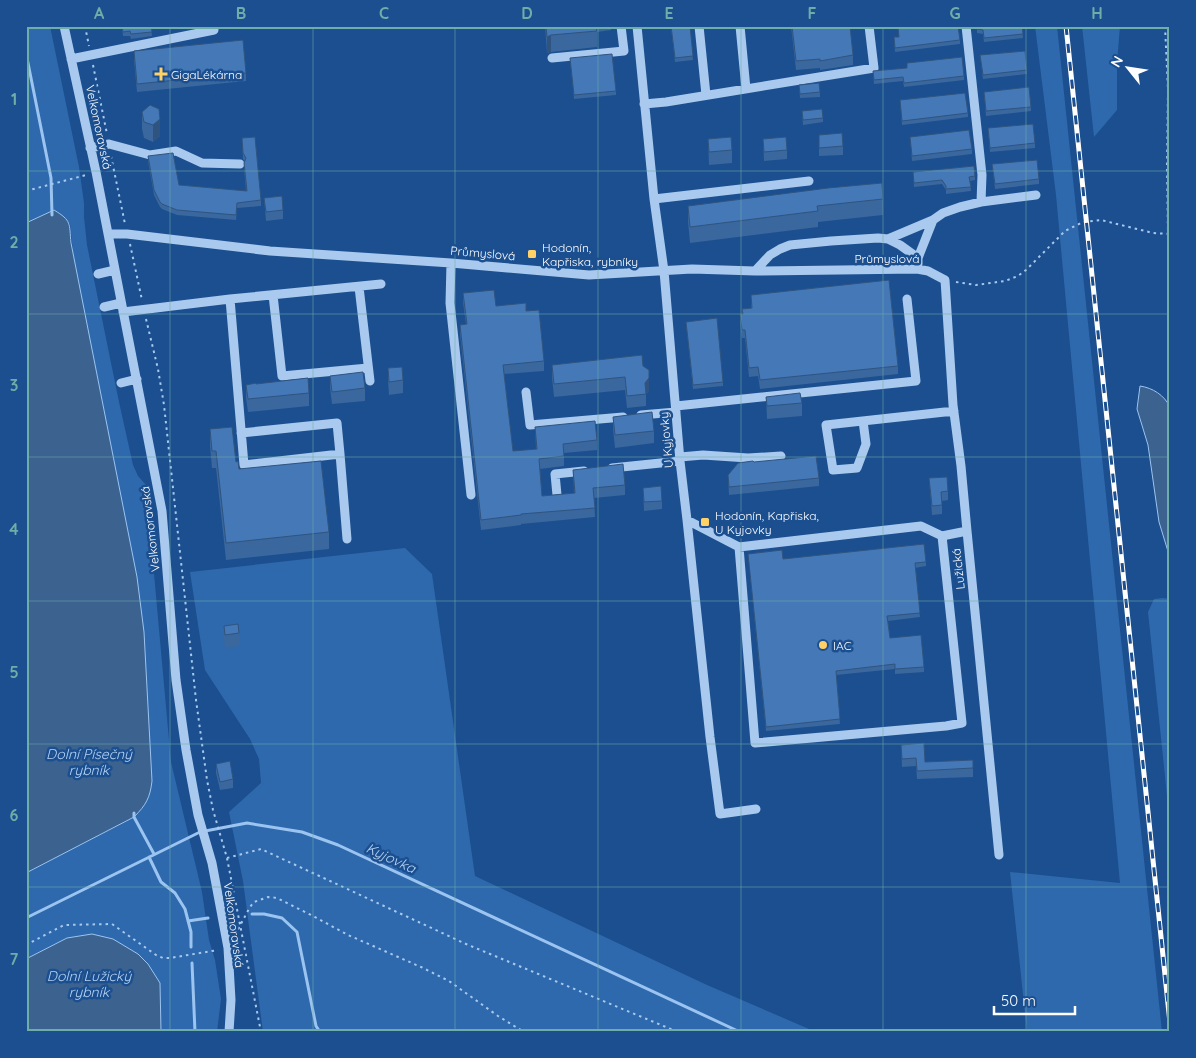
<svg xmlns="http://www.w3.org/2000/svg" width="1196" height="1058" font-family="Quicksand,sans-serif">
<rect width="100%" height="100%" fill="#1b4f8f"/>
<path fill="#2e69ad" d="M26,26H50L79,167L84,203V217L87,245L119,402L133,465L138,476L146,485L171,762L202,892L209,940L215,960L221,999L217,1032H161L160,983L67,938L26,959V873L134,817L70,224L54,210L26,223Z
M1035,26H1057L1162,1032H1027L1010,872L1120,883L1056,195Z
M1082,26H1120L1117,63V110L1094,137Z
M405,548L432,574L475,876L707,985L816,1032H263L243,881L229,812L261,783L259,759L250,739L205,670L190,572Z
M1163,598L1170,599V802L1167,796L1148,612L1154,599Z"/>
<path fill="#3c6290" stroke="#9cc4f0" d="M54,210C72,221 69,223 71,243L137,577L144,632L152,781C150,798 146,805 134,817L26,873V223Z
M1140,386C1153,388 1164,395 1170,407V558L1159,522L1148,445L1137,409Z
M92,934L113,939L138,954L148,964L160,983L161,1032H26V959L67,938Z"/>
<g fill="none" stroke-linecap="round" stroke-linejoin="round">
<path stroke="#9cc4f0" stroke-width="3" d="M26,53L51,178L52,215
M134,813V817L154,854
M149,857L161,882L175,893L185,909L191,932V947
M252,914H264L282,918L297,932L316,1026L320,1032
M26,918L200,832L247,823L302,832L338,845L740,1032
M188,921L208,918
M192,963L195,1032"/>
<path stroke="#a9c9ee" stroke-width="2" stroke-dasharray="2.5 4" stroke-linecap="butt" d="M85,26L89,46
M1165,26L1168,90L1167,166L1168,234
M93,65L107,134
M111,156L125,224
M26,191L86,175
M130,244L142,300
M956,282L976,285L1005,281L1018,276L1026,270L1065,231L1083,222L1101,220L1153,233L1170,234
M146,319L158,369L164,405L196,700L207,780L213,810L227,858L261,1032
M227,858L261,849L466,944L678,1032
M235,935L250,907L254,902L268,897L277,898L313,916L348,935L421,967L449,981L498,1016L524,1032
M26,945L64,925L112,924L156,955L163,958H170L218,950"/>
<path stroke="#a9c9ee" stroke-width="9" d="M64,26L96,172L162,511L176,680L186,750L198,815L212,863L228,948L231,1000L229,1032
M637,26L654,199L664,271L680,461L687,520L710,737L720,814L756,809
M699,26L706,95
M740,26L746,89
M966,26L982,175L981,202
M552,58L624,51L621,26
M71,59L214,30
M644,104L666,102L874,68L869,26
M90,148L109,144L150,155L176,151L202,163L240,164
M654,199L809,181
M108,234H127L270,251L451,263L589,275L692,269L755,271L917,269L928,271L945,280L953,405L961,466L967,531L999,855
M888,239L933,220L943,213L960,207L981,202L1036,195
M451,263L450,303L471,495
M918,264V258L933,220
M755,271L770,255L780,249L790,245L831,241L878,238L888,239L900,245L918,258
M98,274L115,270
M359,287L370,381
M273,295L282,376L368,368
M230,299L244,465L340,454L347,539
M104,307L121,303
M123,312L230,299L381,284
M121,383L137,379
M526,392L530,425L623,417
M676,406L916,381L907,299
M641,415L676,412
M863,421L866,444L857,468L833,470L826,425L954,411
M241,433L337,423L340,454
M680,457L703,455L748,458L781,456
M612,468L680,461
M557,495L555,474L584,471
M687,520L739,547L921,526L942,536L962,723L946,726L755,743L739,547
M942,536L967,531"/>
<defs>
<path id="rail" d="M1066,26L1170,1023"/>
</defs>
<use href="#rail" stroke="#fff" stroke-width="5"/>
<use href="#rail" stroke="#1b4f8f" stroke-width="3" stroke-dasharray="9" stroke-linecap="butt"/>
</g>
<path fill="#3a679d" d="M122,26H151L152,36L131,39L130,36H123Z
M545,26H611V30L597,32V47L551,52L547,53Z
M671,26H690L693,60L675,62Z
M791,26H850L853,55V65L820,70V68L796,70Z
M977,26H1022L1023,38L984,42L983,34L977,33Z
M898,27L960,40V44L895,52L894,37H899Z
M134,51L246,73V81L137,92L134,60Z
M980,55L1027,70V74L983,79Z
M570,58L616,91V95L574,99Z
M907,63L964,76V80L904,87L903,81L874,84L873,71L907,68Z
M799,85L820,92V97L800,98Z
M984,92L1031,107V111L986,116Z
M900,100L968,113V117L902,125Z
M802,111L823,118V122L803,125Z
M142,112L160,119V136L153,142L144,138L142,129Z
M988,128L1035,143V148L990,152Z
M819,135L843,146V155L819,156Z
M910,137L972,149V154L912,161Z
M242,138L261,200V206L237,208L236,220L177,215L162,209L160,207L154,195L148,161V156L179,185L246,191L244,168L245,162L243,159Z
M708,139L732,150V163L709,165Z
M763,139L787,150V159L764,161Z
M992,164L1039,179V184L995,189Z
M913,172L975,176V180L970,181L971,191L946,194V190L942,184L914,187Z
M264,198L283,210V219L266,221Z
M883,199V215L818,222V227L690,243L688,222V206Z
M463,293L496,306L526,311L544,361V371L504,374L513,451L536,449L535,427L597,440V450L564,453V466L540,469L542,496L574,493L573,470L625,485V495L594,498L595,517L521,524V525L481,530L460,334V325L466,324L463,303Z
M751,295L898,366V374L760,389L758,376L749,377L745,338H742L740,323V314H742V309L751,308Z
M686,322L723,382V386L693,389Z
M552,365L643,366L649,391L646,394V406L627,408L625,390L554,397L552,378Z
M388,368L403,380V393L389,395L388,381Z
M330,376L365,388V401L332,404L330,388Z
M256,384L309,393V406L248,412L246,398V385Z
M766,397L802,403V416L767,419Z
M613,417L654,431V443L615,448L613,429Z
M210,429L236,462L239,469L329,532V549L226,560L216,468H212L210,446Z
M754,462L819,478V486L729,495L728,475Z
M929,478L948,491V500L942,501V514L932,515Z
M643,488L662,501V509L644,511Z
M748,554L783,559L926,562V566L915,568L920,617L888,621L890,638L924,667V672L895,674V669L836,675L840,724L766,731Z
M224,626L239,633V646L225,648L224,639Z
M901,745L925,762L973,760V777L917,779L916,766L902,767Z
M216,764L233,779V788L220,790L216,773Z"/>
<path fill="#305480" d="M551,35V52L547,53V37Z
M160,119V136L153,142V125Z
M649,378V391L646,394L645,383Z"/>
<path fill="#4478b7" stroke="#305480" d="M122,26H151L152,32L131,34L130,31L123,32Z
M546,26H596L597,31L551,35L547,37Z
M671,26H690L693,56L675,58Z
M792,26H850L853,55L820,61V59L796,61Z
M904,26H958L960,40L895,48L894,37H899L898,27Z
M977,26H1022L1023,34L984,38L983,30L977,29Z
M243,40L246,73L137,84L134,51Z
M1025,51L1027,70L983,75L980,55Z
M612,54L616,91L574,95L570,58Z
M962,57L964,76L904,83L903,77L874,80L873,71L907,68V63Z
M819,83L820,92L800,94L799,85Z
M1029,87L1031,107L986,111L984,92Z
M965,93L968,113L902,121L900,100Z
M150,105L159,109L160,119L153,125L144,122L142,112Z
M822,109L823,118L803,120L802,111Z
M1033,124L1035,143L990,148L988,128Z
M969,130L972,149L912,156L910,137Z
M842,133L843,146L819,148V135Z
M255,137L261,200L237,203L236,215L177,210L162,204L160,202L154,190L148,156L173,153L179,185L247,191L244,163L246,158L243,153L242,138Z
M731,137L732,150L709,152L708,139Z
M786,137L787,150L764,152L763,139Z
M1037,160L1039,179L995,184L992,164Z
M974,166L975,176L969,177L971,187L946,189V186L942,180L914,183L913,172Z
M882,183L883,199L817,206L818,211L690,227L688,206L828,188Z
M282,196L283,210L266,212L264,198Z
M889,280L898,366L760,380L758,367L749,368L745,330H742L740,314H743L742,309L752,308L751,295Z
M494,290L496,306L526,303V311L539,310L544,361L503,365L513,451L537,449L535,427L595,421L597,440L563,444L564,456L539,459L542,496L575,493L573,470L623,464L625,485L593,488L595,508L521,514V515L481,520L460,325L467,324L463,293Z
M717,318L723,382L693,385L686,322Z
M642,355L643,366L649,370V378L645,383L646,394L627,396L625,377L554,384L552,365Z
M402,367L403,380L389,382L388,368Z
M363,372L365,388L332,392L330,376Z
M308,378L309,393L248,399L246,385L256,383V384Z
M800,393L802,403L767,406L766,397Z
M652,412L654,431L615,435L613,417Z
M232,427L236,462L238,461L239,469L321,461L329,532L226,543L216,451H212L210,429Z
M816,456L819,478L729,487L728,475L738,463L753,461L754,462Z
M947,477L948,491L941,492L942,505L932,506L929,478Z
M661,486L662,501L644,502L643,488Z
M924,544L926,562L915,563L920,613L887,616L890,638L921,635L924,667L895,669V664L836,671L840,719L766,727L748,554L782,550L783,559Z
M238,624L239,633L225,635L224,626Z
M924,743L925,762L973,760V768L917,771L916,758L902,759L901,745Z
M230,761L233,779L220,782L216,764Z"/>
<path fill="none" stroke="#6fada8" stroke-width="1" stroke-opacity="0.55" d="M170,26V1032M313,26V1032M455,26V1032M598,26V1032M741,26V1032M883,26V1032M1026,26V1032M26,171H1170M26,314H1170M26,457H1170M26,601H1170M26,744H1170M26,887H1170"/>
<g fill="#ffd166" stroke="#1b4f8f" stroke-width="2">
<path d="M158.5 66.5h5v5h5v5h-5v5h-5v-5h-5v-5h5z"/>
<rect x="527" y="249" width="10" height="10" rx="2.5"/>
<rect x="700" y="517" width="10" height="10" rx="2.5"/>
<circle cx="823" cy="645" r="5"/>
</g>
<g text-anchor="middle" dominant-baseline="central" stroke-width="5" stroke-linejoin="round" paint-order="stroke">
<g font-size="12" fill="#fff" stroke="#1b4f8f" text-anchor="start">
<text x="171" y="74">GigaLékárna</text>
<text x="542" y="247">Hodonín,<tspan x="542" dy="14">Kapřiska, rybníky</tspan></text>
<text x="715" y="515">Hodonín, Kapřiska,<tspan x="715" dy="14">U Kyjovky</tspan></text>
<text x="833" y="645">IAC</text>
</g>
<g font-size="12" fill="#fff" stroke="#1b4f8f">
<text transform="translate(99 127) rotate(78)">Velkomoravská</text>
<text transform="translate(483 253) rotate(5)">Průmyslová</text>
<text x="887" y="258">Průmyslová</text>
<text transform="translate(666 440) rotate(-95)">U Kyjovky</text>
<text transform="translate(150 529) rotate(-97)">Velkomoravská</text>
<text transform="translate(958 569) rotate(-96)">Lužická</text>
<text transform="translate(234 925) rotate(82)">Velkomoravská</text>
</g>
<g font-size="14" font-style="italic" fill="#b5d3f5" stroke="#1b4f8f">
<text x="89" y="754">Dolní Písečný<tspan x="89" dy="16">rybník</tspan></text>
<text transform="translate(391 858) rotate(25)">Kyjovka</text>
<text x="89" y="976">Dolní Lužický<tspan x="89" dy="16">rybník</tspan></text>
</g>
</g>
<rect width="1196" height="1058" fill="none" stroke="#1b4f8f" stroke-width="55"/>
<g transform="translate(1128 68) rotate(300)" stroke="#1b4f8f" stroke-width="4" paint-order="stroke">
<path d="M0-4L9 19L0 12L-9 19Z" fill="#ffffff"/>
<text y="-8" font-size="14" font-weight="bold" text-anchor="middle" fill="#ffffff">N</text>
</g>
<path d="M994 1006v8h81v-8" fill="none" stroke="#ffffff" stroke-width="2.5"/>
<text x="1001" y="1006" font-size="15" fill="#ffffff" stroke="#1b4f8f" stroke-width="4" paint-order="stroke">50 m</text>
<rect x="28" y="28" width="1140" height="1002" fill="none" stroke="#6fada8" stroke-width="2"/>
<g font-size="16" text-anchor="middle" font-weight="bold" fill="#6fada8">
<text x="99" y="19">A</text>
<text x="241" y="19">B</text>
<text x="384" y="19">C</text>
<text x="527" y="19">D</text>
<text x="669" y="19">E</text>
<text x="812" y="19">F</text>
<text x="955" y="19">G</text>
<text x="1097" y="19">H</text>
<text x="14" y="105">1</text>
<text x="14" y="248">2</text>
<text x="14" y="391">3</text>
<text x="14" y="535">4</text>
<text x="14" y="678">5</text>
<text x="14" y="821">6</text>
<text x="14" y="965">7</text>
</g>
</svg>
